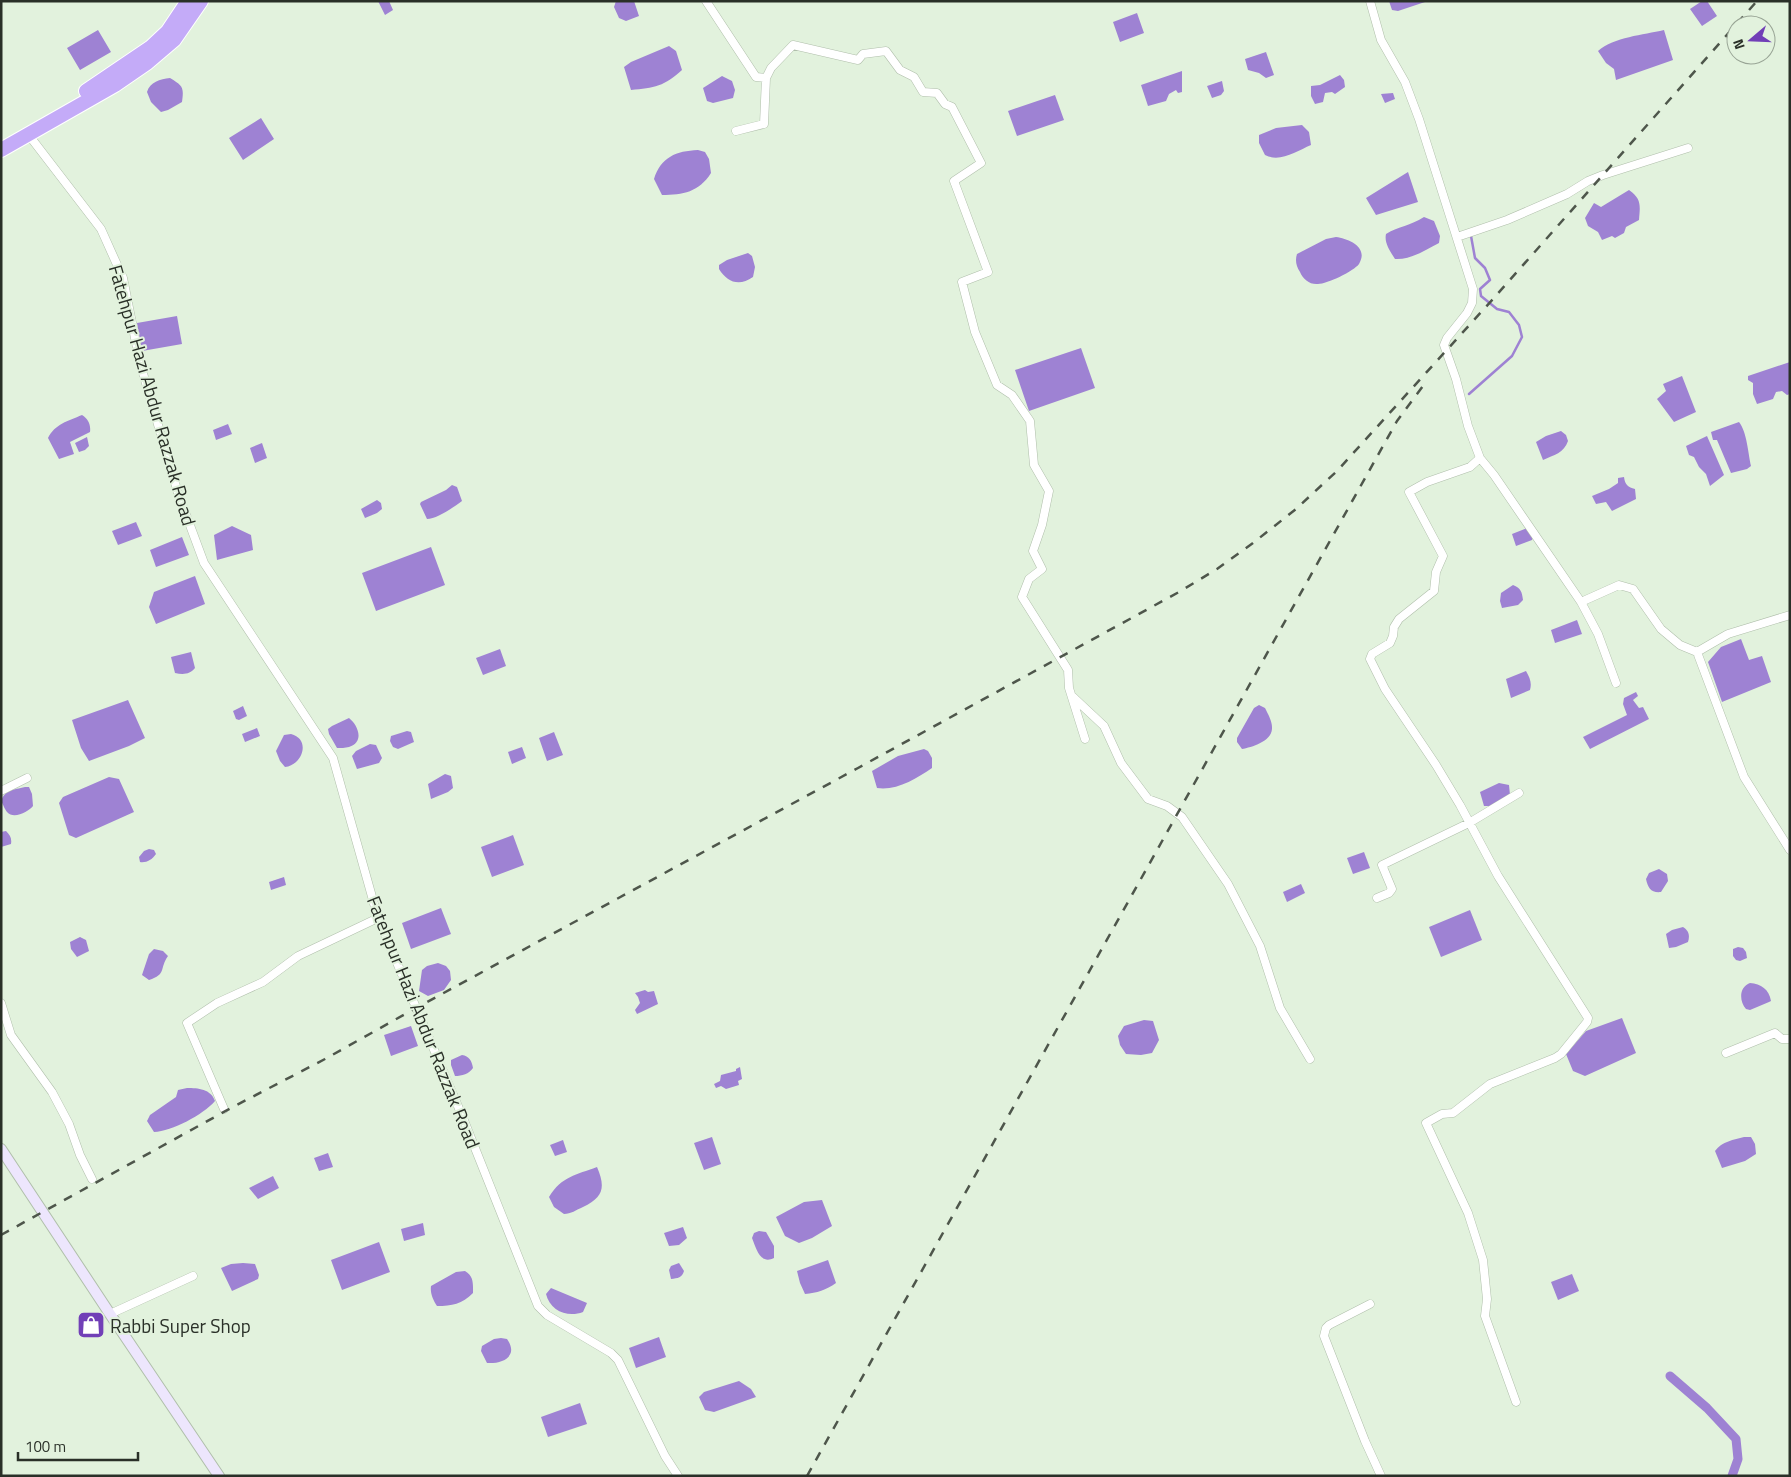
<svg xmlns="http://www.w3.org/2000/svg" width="1791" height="1477" font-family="'Titillium Web',sans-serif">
<rect width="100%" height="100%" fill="#e2f2dd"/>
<path fill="#9e82d3" d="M378,1H389L393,10L385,15Z
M616,1H634L639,16L626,21L619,18L614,7Z
M1389,1H1428L1398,11L1392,10Z
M1702,1H1707L1717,16L1702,26L1690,9Z
M1137,13L1144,33L1120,42L1113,22Z
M98,30L111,52L80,70L67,48Z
M1664,30L1673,60L1616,80L1614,69L1606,63L1598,51C1614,37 1643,35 1664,30Z
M669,46L676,51L682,70C665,86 654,88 631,90L624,67L631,62Z
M1266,52L1274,75L1266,78L1259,73L1248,70L1245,59Z
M1182,71V92L1178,93L1176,90L1169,94L1166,101L1148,106L1141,85Z
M1340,75L1344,80L1345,87L1335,94L1332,92L1325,93L1323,102L1315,104L1311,96V86L1320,85Z
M722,76L732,81L735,90L733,98L713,103L707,101L703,88Z
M170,78C183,86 184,87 182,102L168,110L161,112L151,102L147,92C150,82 160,79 170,78Z
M1222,81L1224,91L1221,95L1212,98L1207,86Z
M1393,93L1395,99L1385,103L1381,94Z
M1055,95L1064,120L1017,136L1008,111Z
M261,118L274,139L243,160L229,138Z
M1302,125L1309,132L1311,145C1297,151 1280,163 1265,155L1259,143V135L1276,128Z
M698,150L705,152L709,159L711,173C699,192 683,195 662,195L654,179C661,157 676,151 698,150Z
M1408,172L1418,202L1376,215L1366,198Z
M1629,190C1642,199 1640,206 1639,220L1626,227L1624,233L1615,238L1612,236L1602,240L1598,232L1588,226L1585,218L1594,203L1601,207Z
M1424,217L1434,221L1440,236L1439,243C1426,250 1410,260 1395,259C1390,251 1384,243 1386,234C1399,226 1410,226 1424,217Z
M1336,237C1349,239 1369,247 1359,264C1354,271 1327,284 1318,284C1310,285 1303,279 1300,272C1296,266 1295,260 1297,254L1326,239Z
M748,253L752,256L755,267L753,277C739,287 727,282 719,269V265L727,260Z
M177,316L182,344L142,351L137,323Z
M1081,348L1095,388L1029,411L1015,370Z
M1790,362V394L1787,395L1782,391L1776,392L1773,399L1757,404L1753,394V383L1748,380V376Z
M1682,376L1696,412L1674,422L1657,399L1666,391L1663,384Z
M82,415C88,419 91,424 90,432L70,442L74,454L59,459L48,438C55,424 68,421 82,415Z
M1739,422C1747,432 1748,453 1751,466L1747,469L1731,473L1717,440H1713L1711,432Z
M228,424L232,434L216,440L213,430Z
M1561,431L1566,435L1568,441C1564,453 1554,455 1543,460L1536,442L1546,436Z
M1707,436L1724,475L1710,486L1706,474L1699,467L1694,457L1689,455L1686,446Z
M87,437L89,446L85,450L79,452L75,443Z
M262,443L267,458L255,463L250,448Z
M1624,477C1625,485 1628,487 1635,489L1636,499L1612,511L1606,502L1596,504L1592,496L1609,489L1618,483V478Z
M452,485L457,487L462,501C454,507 437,519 427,519L420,504L421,502L446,490Z
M377,500L381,503L382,509L377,513L365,518L361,509Z
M136,522L142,536L118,545L112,531Z
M232,526L251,535L253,550L217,560L214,535Z
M1527,528L1533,537L1532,540L1516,546L1512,534Z
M182,537L189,555L156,567L150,550Z
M431,547L445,585L376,611L362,573Z
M195,576L205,604L156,624L149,607L154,592Z
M1513,585C1521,588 1522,592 1523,600L1518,605L1502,608L1500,601L1501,593Z
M1577,620L1582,634L1555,643L1551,630Z
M1741,639L1749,660L1762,656L1771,682L1722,702L1708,662L1721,647Z
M500,649L506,666L483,675L476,658Z
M191,652L195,668C190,674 184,675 175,673L171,657Z
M1526,671C1530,678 1532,683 1530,690L1511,698L1506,679Z
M1636,692L1638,696L1633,700L1639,708L1643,707L1649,719L1590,749L1583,737L1627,715L1623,704L1624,698Z
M128,700L145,738L129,746L89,761L81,748L72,720Z
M1259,705L1265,708C1268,714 1272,721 1272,727C1273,741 1252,747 1242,749L1237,742V738L1254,708Z
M243,706L247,716L239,720L236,719L233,711Z
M349,718C358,725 365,742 349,747C345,748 341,748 337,748L329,734L328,729L332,726Z
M257,728L260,736L245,742L242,734Z
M407,731L411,732L414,742L398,749L393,747L390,741L391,736Z
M554,732L563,755L547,761L539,738Z
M291,734C311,739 303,765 285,767L280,761L276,751L284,735Z
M370,744L376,745L382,758L379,763L357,769L352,756L356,751Z
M522,747L526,758L512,764L508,752Z
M924,749L928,751L932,758V768C916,779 896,791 877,788L872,771L898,756Z
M445,774L451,776L453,788L448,792L431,799L428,784Z
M109,777L119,779L134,812L76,838L69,835L59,803L63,797Z
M1499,783L1509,785L1510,795L1490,806H1484L1480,792Z
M25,787H29L32,794L33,806C29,811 14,820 7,812C5,810 3,804 1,801C6,789 13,790 25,787Z
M6,831C10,835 12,838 11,844L1,847V832Z
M513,835L524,865L492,877L481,847Z
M149,849L154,850L156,854C152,860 146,863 140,862L139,857L144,851Z
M1364,852L1370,868L1353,874L1347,858Z
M1659,869L1667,874L1668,881L1661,892C1651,893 1648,888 1646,879L1649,873Z
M284,877L286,885L271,890L269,882Z
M1301,884L1305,893L1287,902L1283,892Z
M441,908L451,934L411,949L402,923Z
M1470,910L1482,940L1441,957L1429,927Z
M1683,927C1689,931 1690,935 1688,942L1676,947L1669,948L1666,934L1672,930Z
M80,937L86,940L89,951L77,957L71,949L70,942Z
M1738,947L1743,948L1746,952L1747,958L1740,961L1736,960L1733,956V949Z
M154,949L163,951L168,956C159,969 167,974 149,980L142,975L149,954Z
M438,963L446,966L450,971L451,980L444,990L428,996L419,991L422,970L427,966Z
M1750,983C1761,984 1769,989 1771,1001L1769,1002L1750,1010L1746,1009C1739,1001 1739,987 1750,983Z
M645,990L648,992L654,991L658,1004L637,1014L635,1010L640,1003L638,997L635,993Z
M1622,1018L1636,1053L1585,1076L1573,1071L1566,1054L1586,1031Z
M1144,1020L1153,1021L1159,1040L1152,1053L1141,1055L1126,1054L1120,1045L1118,1036L1124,1026Z
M411,1026L418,1046L391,1056L384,1035Z
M462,1055C469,1056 472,1061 473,1068C469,1074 462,1076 455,1076L451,1065V1060Z
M740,1067L742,1079L738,1081L739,1085L726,1089L721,1086L716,1088L714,1084L720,1081L721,1075L736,1071V1069Z
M187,1088C198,1088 211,1089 215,1101C203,1115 172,1131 154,1132L147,1121L150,1115L176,1097L178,1090Z
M712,1137L721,1164L704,1170L694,1143Z
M1744,1137H1751L1755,1144L1756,1154L1745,1161L1722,1168L1715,1151C1722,1141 1734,1140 1744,1137Z
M563,1140L567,1152L555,1156L550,1145Z
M328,1153L333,1167L319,1171L314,1158Z
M597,1167C606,1188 603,1197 583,1207C576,1210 571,1214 564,1214L554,1207L549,1197C562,1176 576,1175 597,1167Z
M273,1176L279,1188L258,1199L249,1188Z
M822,1200L832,1226L812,1238L799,1243L785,1236L776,1217L804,1202Z
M423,1223L425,1235L404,1241L401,1229Z
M683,1227L687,1238L679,1245L669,1246L664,1233Z
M759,1231L766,1232L774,1246V1258C760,1265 756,1248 752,1238L754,1233Z
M379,1242L390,1272L342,1290L331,1260Z
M828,1260L836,1283C826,1290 817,1293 805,1294L800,1283L797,1271Z
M243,1263L255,1264L259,1275L258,1279L232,1291L221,1268L231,1264Z
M679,1263L684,1271C682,1278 678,1278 671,1279L669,1270L671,1266Z
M465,1271C474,1276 473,1284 473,1293C462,1304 452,1306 437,1306C433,1300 430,1293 431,1286L456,1272Z
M1572,1274L1579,1291L1558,1300L1551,1282Z
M551,1288L587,1303L583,1312C568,1318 550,1311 546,1294Z
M659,1337L666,1357L636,1368L629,1348Z
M501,1338L507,1339C519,1356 503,1364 487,1363L481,1351L482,1346L494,1339Z
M739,1381L751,1389L756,1397L714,1412L705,1410L699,1397L704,1392Z
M580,1403L587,1424L548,1437L541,1417Z"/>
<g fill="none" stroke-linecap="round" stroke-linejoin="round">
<path stroke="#9e82d3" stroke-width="2.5" d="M1469,394L1512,356L1522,337L1519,325L1509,312L1497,309L1481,296L1480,289L1490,280L1485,268L1475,258L1471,236"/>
<path stroke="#9e82d3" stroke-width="9" d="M1670,1376L1707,1408L1736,1439L1738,1459L1732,1476"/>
<defs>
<path id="street" d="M706,1L756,77L766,78
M1370,1L1381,40L1405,82L1419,119L1473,289L1472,303L1467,313L1447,338L1444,345L1456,379L1468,426L1480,458L1494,475L1581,602L1619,585L1633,589L1661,629L1680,645L1697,652L1744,777L1790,850
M736,131L764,124L766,78L771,68L793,45L858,60L863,54L886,51L900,70L914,77L923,92L937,93L945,104L952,107L981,163L954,181L988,272L962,282L975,332L997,385L1012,395L1030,421L1034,465L1049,491L1042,525L1033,551L1042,569L1029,579L1022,597L1068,670L1069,688L1085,739
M28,134L101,229L123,278L140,363L178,493L204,563L333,758L378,918L463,1118L538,1306L547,1315L611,1353L618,1360L665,1456L678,1476
M1457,237L1507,220L1567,194L1588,181L1603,175L1688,148
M1480,458L1470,467L1427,482L1409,492L1443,556L1436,572L1434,591L1399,619L1394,627L1393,636L1390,643L1372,654L1370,659L1385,689L1436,765L1460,805L1498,876L1588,1018L1587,1022L1561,1054L1555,1058L1490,1084L1453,1113L1442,1114L1426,1123L1468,1213L1483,1260L1487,1299L1485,1316L1516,1402
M1581,602L1598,634L1616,683
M1697,652L1728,634L1790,615
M1073,697L1104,726L1121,763L1148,799L1167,806L1182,817L1228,884L1260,946L1280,1008L1310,1059
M1,791L27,778
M1377,898L1389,893L1392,889L1382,865L1469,823L1519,793
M1,1003L11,1035L52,1092L69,1124L80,1155L92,1179
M1726,1053L1775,1033L1782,1039H1790
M224,1109L187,1023L217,1003L263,982L298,956L378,918
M1370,1304L1329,1325L1326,1328L1324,1336L1365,1441L1381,1476
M110,1314L193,1276"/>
<path id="secondary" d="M1,1149L110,1314L219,1476"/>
<path id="highway" d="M86,91L151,47L168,31L188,1
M1,150L115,85L147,63L174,40L201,1"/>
</defs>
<use href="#street" stroke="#b0bfab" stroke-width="9"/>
<use href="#secondary" stroke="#b0bfab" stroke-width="12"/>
<use href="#highway" stroke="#fff" stroke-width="16"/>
<use href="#street" stroke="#fff" stroke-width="8"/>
<use href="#secondary" stroke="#ede6fd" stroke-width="10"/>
<use href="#highway" stroke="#c4abf8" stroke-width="14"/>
<path stroke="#4e564b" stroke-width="2.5" stroke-dasharray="9 9" stroke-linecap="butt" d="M1,1235L231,1108L325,1059L416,1008L858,768L1179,592L1217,569L1253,543L1296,509L1337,471L1493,299L1757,1
M807,1476L1397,421L1426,382"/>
</g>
<defs>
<symbol id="shop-square" viewBox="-11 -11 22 22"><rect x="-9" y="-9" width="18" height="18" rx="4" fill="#713fb7" stroke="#e2f2dd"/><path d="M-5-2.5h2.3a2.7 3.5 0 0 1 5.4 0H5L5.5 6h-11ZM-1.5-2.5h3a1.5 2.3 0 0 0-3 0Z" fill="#fff"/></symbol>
</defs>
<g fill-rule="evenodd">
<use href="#shop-square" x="75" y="1309" width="32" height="32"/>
</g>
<g text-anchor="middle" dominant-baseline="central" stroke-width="4" stroke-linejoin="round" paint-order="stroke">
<g font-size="19" fill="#2a3028" stroke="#e2f2dd">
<text transform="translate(153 395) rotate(74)">Fatehpur Hazi Abdur Razzak Road</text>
<text transform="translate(424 1022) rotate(68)">Fatehpur Hazi Abdur Razzak Road</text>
</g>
<g font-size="19" fill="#2a3028" stroke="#e2f2dd" text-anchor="start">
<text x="110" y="1325">Rabbi Super Shop</text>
</g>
</g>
<rect width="1791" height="1477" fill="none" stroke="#2a3028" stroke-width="5"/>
<g transform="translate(1751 40) rotate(251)"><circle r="24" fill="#e2f2dd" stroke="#98a495"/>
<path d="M0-4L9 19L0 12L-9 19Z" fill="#713fb7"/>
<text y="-8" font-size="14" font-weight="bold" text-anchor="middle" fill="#2a3028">N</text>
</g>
<path d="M18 1452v8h120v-8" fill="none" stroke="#2a3028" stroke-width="2.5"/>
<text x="25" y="1452" font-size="15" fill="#2a3028" stroke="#e2f2dd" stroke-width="4" paint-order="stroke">100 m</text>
</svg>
